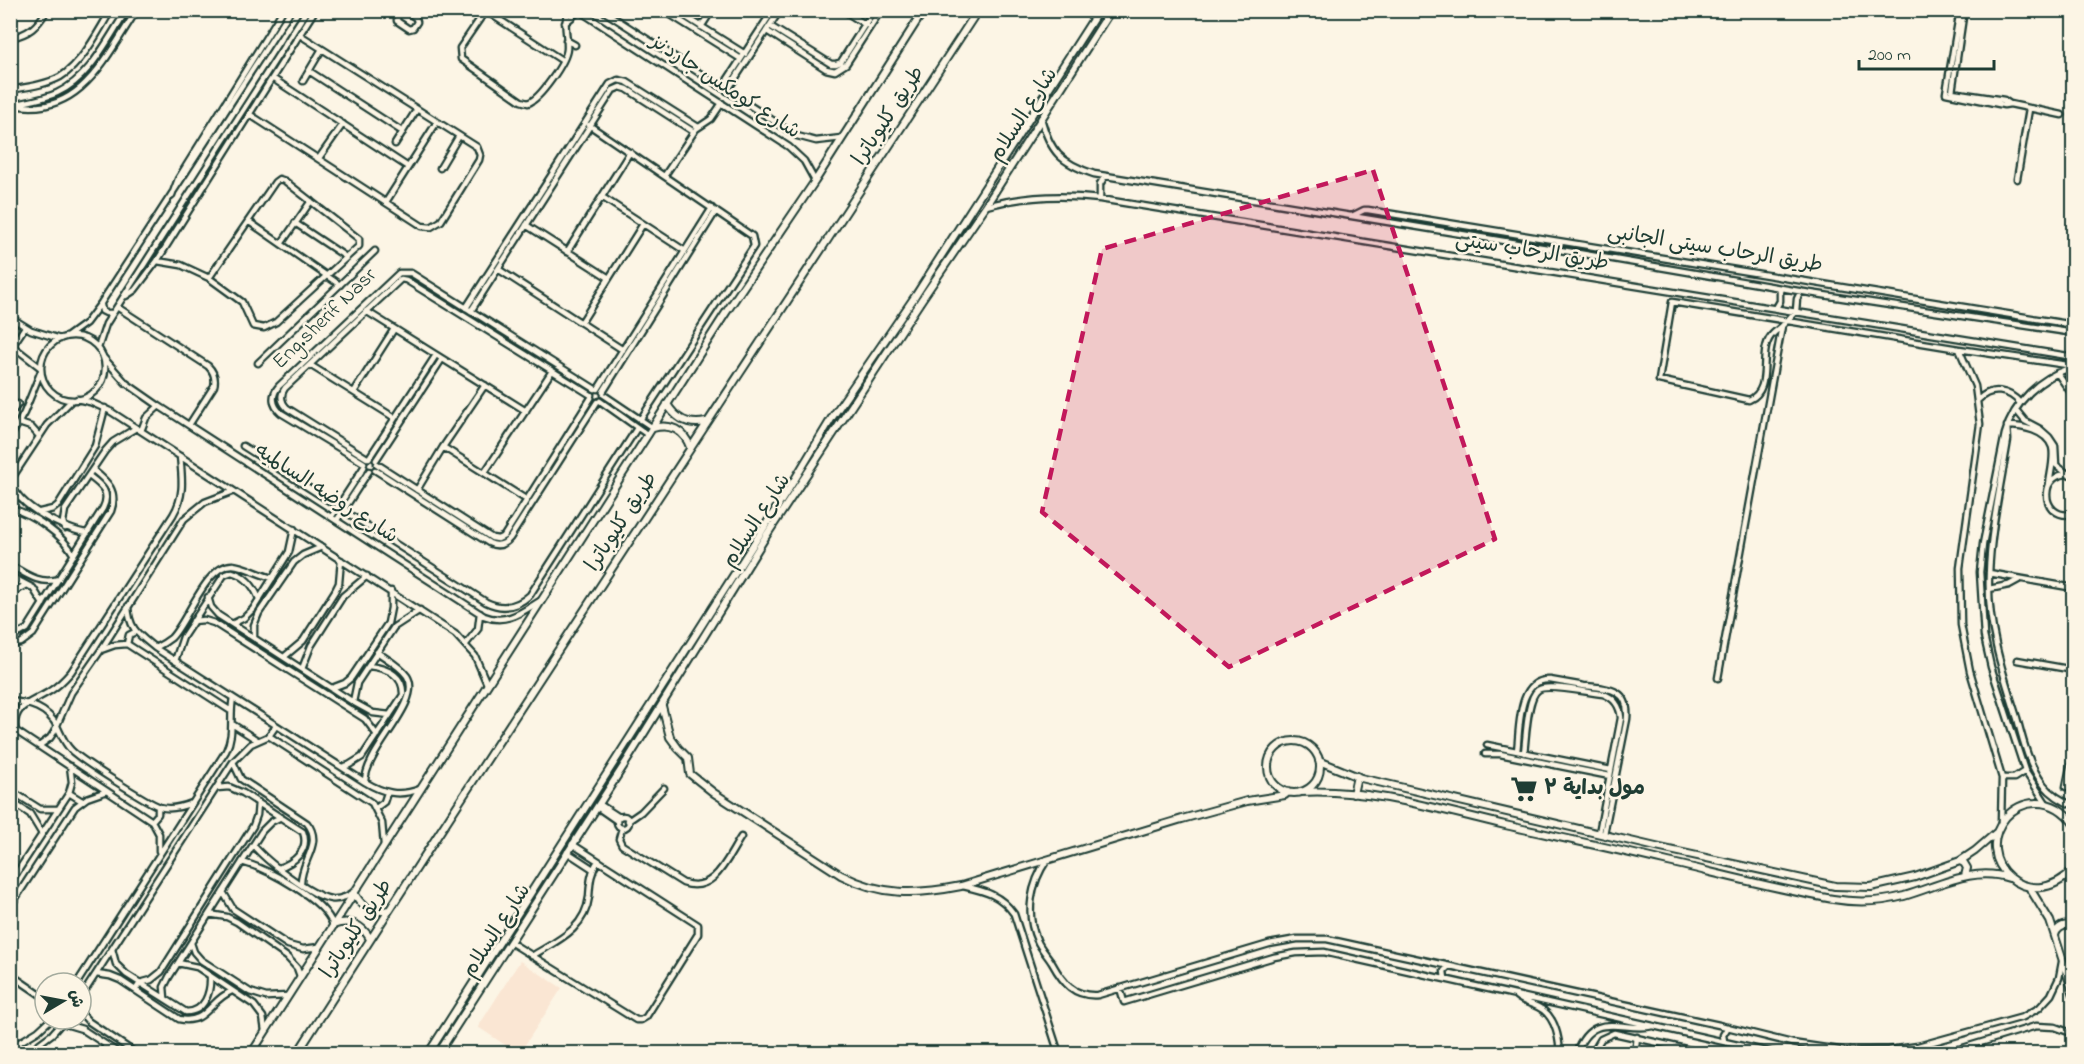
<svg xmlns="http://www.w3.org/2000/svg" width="2084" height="1064" font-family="'Indie Flower','Playpen Sans Arabic',sans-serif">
<rect width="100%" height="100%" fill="#fcf5e5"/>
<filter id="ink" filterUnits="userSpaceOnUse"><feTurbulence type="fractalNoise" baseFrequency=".0167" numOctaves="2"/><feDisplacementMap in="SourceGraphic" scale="12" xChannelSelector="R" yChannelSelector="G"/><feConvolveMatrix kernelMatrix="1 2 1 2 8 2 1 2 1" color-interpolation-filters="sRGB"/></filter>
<g filter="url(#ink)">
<path fill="#fae6d3" d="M520,961L562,988L519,1054L478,1027Z"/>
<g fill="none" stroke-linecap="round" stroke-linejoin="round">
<defs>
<path id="street" d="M402,10L397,13V21L409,29L413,28L417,22L416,18L404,10
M486,10L460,48L461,59L521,101L528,103C540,99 566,62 567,49C568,34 562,24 569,10
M578,10L789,147L804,161L815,181
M602,10L797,136L816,141L842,138
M663,10L741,59
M675,10L745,54
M843,10L866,25
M1945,10L1961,12
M1960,10L1946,93L2004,105L2010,104
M1964,10L1952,92L2004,100L2010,104L2062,115
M486,11L563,61
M565,23L579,11
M770,26L831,64H836L841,62L874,10
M701,27L712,10
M767,31L826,69L835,71L846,64L881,10
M10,38C29,34 37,27 47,10
M566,40L575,45
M309,71L403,132
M272,78L408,167
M303,81L322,49
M722,88L773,10
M10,90C27,87 45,85 60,77C81,65 99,31 111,10
M727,91L780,10
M16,104C30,101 44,99 57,93C90,78 107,40 127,10
M14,105C80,118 106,57 137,10
M249,114L422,226L431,227L441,221L479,160L480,155L477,147L300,35
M1041,118C1050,152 1061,163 1094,174L1578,253L1810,293L2074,333
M589,125L752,236L754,246L640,420
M395,144L417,109
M319,158L343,124
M440,168L459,136
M665,175L696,129L711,119L722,103
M2017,179L2029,109
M172,195L178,179L283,10
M602,197L685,251
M1100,199V184L1105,176
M386,202L437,122
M986,206C1024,196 1061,194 1100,199L2074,357
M1352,216L1364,210H1368L2074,325
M248,221L340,285
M295,223L346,257
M526,225L609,278
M281,244L311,201
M567,252L630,152
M157,261L181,265L209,278L242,302L253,326L264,328L276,322L359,246V239L285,181L279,179L275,182L209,278
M498,269L623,350
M126,296L135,290L157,261L315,10
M101,305L102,311L106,313H113
M117,307L208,366C214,372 216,378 214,386L189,425
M466,308L610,84L618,80L627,82L698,127
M1776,308L1780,301V288
M366,311L526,411
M471,311L613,90L620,87L627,89L694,132
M10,317L31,330L60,339
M581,323L643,224
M1782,326C1779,329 1774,332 1771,336C1757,354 1774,389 1749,400L1659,380L1672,302L1959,349L2074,366
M68,336L86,323L101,303L291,10
M41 368a32 32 0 1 1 64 0a32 32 0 1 1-64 0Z
M10,344L41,368
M13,345L25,327
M98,348L106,324L113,313L307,10
M1959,349L1975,386L1980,424L1960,568L1961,625L1970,671L2002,778L2001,823
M103,357L126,383L159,406L484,616C506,625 522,612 540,601
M258,363L375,251
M310,365L395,418
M2067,369L2074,389
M2057,373L2074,397
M598,389L712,208
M354,392L394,329
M603,392L716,211
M604,395L653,428
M77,399L90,402L110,411L455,634L475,656L487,684
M1978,400C1991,386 2009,390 2020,403
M600,401L648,435
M2016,410L2025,421L2040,429L2049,437L2055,446L2056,465L2068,474
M10,415L18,404
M19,423L31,427L39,436
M141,431L146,418L159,406
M10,438L24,413L41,371
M243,446L331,502C348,507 338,499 349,514L486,602C502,610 517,607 530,595L637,428
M443,447L527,500
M367,458L287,408C281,402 280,395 285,388L401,279L406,280L591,395
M369,458L436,355
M376,460L442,359
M364,463L281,413C272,405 271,395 279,386L399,273H411L595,389
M377,464L492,538L498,539L504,536L591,398
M375,470L489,543C497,547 504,545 510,538L597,402
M485,472L552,371
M14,474C0,499 68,532 88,533
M14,475L47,425L72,400
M2074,475C2038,467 2038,522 2074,514
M2049,485C2050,474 2055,458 2052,447C2046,430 2022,426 2007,426L2008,440C2001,483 1990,533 1989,576C1987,625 2002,671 2017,718C2023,741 2029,766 2044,785C2052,795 2062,801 2074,806
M417,490L443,447L485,385
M10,508C33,514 63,535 74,555
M40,512L53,509L58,505L95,446L105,408
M332,516L364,467
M337,520L369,471
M65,528L63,522L65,510L105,451L113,442L136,428
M10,565C26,574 39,585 59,579
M1989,573L2074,588
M10,576L33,588L43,604
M1989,589L2009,585L2020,579
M10,594L26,585
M208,597L211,607L218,615L353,702L373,713L390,715
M128,606C129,629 138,634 155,648L365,782C383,793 399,797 420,789
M193,621L204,620L214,623L365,719L377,735
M232,624L244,618L253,609L289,552L294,529
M10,635L20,633L27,629L103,508C111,492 101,485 89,476
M254,638V625L259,613L294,562L303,555L322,547
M10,644L21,643L33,634L111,511C118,491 108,482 93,470
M127,644L129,635L135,632
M466,644L478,629L480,613
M155,648C161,645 166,642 171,638C188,621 206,564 233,565C245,566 259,575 273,578
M101,650L115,645L127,644L231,711
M284,657L303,641L335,591L339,583L341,560
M2017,660L2074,670
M175,661L183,637L224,575L232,572C246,576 254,586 259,599
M302,669L311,646L343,596L367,576
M1718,678L1782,326L1796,311L1797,299L1801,291
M332,688L345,683L351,678L388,623L391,608V591
M10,701C30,703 47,708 57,726C61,734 64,743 71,750C79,759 150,804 160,807C171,810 182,807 192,803
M353,702L357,683L394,627L420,610
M232,724L257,740
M10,727L152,821L159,834V851
M16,731C11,705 32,703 50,691C58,686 65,679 71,672L173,515C185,495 182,478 180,456
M269,736L372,803L382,823L384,845
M1487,745L1611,770
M39,746L50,738L54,732L71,693L101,650L184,519L205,502L234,491
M1517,751C1520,729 1517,678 1550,680C1561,682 1573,684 1584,686C1607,688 1630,688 1627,719L1604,834
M1524,753C1526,739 1527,697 1538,690C1547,683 1589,693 1603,694C1615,698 1620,706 1621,718L1599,833
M1485,754H1500L1610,776
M233,762L241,779L307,823C324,844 300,861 301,884
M342,767L349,765L362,757L403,695C404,674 386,668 369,666
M2002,778H2014L2025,771
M365,782C365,750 424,702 407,676C400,666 387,659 377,652
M2066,787L2074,748
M217,788L229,787L243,793L303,832C310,850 294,863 278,868
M10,790L40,809H58
M69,793L82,801
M10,801L30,814L42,834
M2046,803L2025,771L1991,667L1984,636L1980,572L1983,544L2005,434C2014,401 2040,378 2072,367
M599,804L619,817
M597,807L617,821
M376,808L384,802L387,793
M617 822a6 6 0 1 1 12 0a6 6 0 1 1-12 0Z
M152,821L158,814V807
M628,821L641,812L664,788
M622,828L619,839L622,845L683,883C715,894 727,858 741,837
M253,845C266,861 311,896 331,899C340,900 347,897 354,892
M567,852L593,869
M1047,860C1031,883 1025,914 1037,940C1040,948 1048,956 1052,963C1063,983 1074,997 1098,995L1269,944L1297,939H1327L1719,1025L1792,1043L1846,1051L1889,1050L1918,1046L2023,1017L2039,1008L2051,995L2059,978L2062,962
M242,862C268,869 324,899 333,925
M10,883L69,793L72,782L70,766
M963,886C985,891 1001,895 1014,914L1059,1054
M223,892L233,909L288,945L303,949L319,947
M10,907L75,807L87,798L107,791
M209,914L227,917L237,922L287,957L297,968L300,976
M510,942L636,1020H641L646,1017L698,934V925L572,844
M191,943L194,952L201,960L250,992L266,997L288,996
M112,949L116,964L126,974L186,1012C205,1012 211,992 210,976
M532,956C556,941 585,930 589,897C590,884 590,873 598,861
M178,963L197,967L254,1005L263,1017L265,1031
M10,974L45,998
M96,974L110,976L120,980L179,1019C207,1025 209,1000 232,991
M1445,979L1444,971L1449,966
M77,983L226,751C235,733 229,717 233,698
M1120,988L1124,1002L1274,957L1296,953L1324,952L1778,1054
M136,989L140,983L151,980L161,972L253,826L257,815L258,802
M1516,996C1523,1002 1530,1003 1538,1007C1555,1015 1559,1036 1560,1054
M81,997L233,762L251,744L269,736L276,726
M165,998L164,987L169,977L262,831L271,822L281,817
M81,1013L88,1021L137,1054
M62,1023L82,1029L120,1054
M1724,1041L1723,1035L1728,1027
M10,1048L38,1031L51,1019
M25,1054L52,1034L65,1019
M105,1054V1044
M1576,1054C1592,1008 1624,1033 1653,1026
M1592,1054L1601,1039L1614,1033L1708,1054
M1635,1054L1637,1037
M1943,1054L2036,1026L2055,1027L2074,1034"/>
<path id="secondary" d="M667,404C676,419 688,426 706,422
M653,428C670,423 684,430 690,447
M662,706L670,737L678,748L688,758L690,774L714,793L841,875C882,896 916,895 961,886L1182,819L1247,801L1285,795L1288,792
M1268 767a26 26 0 1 1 52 0a26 26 0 1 1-52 0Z
M1319,761L1361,778L1656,847L1835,886L1871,887L1915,877L1960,861L1975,851L1997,832
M1300,792C1369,788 1438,809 1505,825C1558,837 1611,848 1664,861C1720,874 1776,889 1833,899C1857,903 1881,902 1904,896C1939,886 1973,866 2009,878
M1353,794L1357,776
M2074,824C2064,810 2052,802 2035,803C2024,803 2013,809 2006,817C1970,860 2029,917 2074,869
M1960,861L1964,863L1967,868L1965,876
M2074,875V913
M2029,887L2050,921L2074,995
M354,892C361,907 372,914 389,910
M333,925C349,919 362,924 370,939
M2055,935C2058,926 2065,924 2074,926
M251,1054L727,311L815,181L924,10
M297,1054C520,704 751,358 978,10
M428,1054L795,479L833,416L916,295L1099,10
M438,1054L628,759L766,536L922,299L985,207L1111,10"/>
</defs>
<use href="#street" stroke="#1f3d34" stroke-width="9"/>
<use href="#secondary" stroke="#1f3d34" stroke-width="10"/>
<use href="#street" stroke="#fcf5e5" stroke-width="4.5"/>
<use href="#secondary" stroke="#fcf5e5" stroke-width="6"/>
</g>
</g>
<path fill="#c2185b" fill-opacity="0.2" stroke="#c2185b" stroke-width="4.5" stroke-dasharray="12 8" stroke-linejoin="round" d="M1373,170L1495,539L1229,667L1042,512L1102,249Z"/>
<defs>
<symbol id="supermarket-bare" viewBox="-9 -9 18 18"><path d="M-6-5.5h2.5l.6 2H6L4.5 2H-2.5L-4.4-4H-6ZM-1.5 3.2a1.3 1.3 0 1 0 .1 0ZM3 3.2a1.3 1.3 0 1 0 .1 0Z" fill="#1f3d34" stroke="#fcf5e5" stroke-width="2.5" paint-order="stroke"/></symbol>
</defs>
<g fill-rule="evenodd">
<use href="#supermarket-bare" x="1505" y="770" width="38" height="38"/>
</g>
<g text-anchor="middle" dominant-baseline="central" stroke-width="5" stroke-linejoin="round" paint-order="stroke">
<g font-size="21" fill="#1f3d34" stroke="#fcf5e5">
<text transform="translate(725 87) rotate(33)">شارع كومكس جاردنز</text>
<text transform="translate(1024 115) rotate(-57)">شارع السلام</text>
<text transform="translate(889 116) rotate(-57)">طريق كليوباترا</text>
<text transform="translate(1715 249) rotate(9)">طريق الرحاب سيتى الجانبى</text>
<text transform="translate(1532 252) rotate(9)">طريق الرحاب سيتى</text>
<text transform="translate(325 319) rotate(-44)">Eng.sherif Nasr</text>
<text transform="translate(326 494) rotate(33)">شارع روضه السالميه</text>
<text transform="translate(757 521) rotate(-57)">شارع السلام</text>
<text transform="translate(622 522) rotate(-57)">طريق كليوباترا</text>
<text transform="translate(357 929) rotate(-57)">طريق كليوباترا</text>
<text transform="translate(497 931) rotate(-57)">شارع السلام</text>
</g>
<g font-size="21" font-weight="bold" fill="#1f3d34" stroke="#fcf5e5" text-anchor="start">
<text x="1544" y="789">مول بداية ۲</text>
</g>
</g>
<rect width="2084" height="1064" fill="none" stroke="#fcf5e5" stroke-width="36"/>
<rect x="18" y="18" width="2048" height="1028" fill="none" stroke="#1f3d34" stroke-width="2" filter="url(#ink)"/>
<g transform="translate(63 1001) rotate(80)"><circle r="28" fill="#fcf5e5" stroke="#a4ab9e" stroke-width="1.5"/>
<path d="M0-4.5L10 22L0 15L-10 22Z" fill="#1f3d34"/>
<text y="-9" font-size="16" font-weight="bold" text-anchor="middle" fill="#1f3d34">ش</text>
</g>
<path d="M1859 60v9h135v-9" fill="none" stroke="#1f3d34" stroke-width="3"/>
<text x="1868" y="60" font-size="18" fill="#1f3d34" stroke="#fcf5e5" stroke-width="4.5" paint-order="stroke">200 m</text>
</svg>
